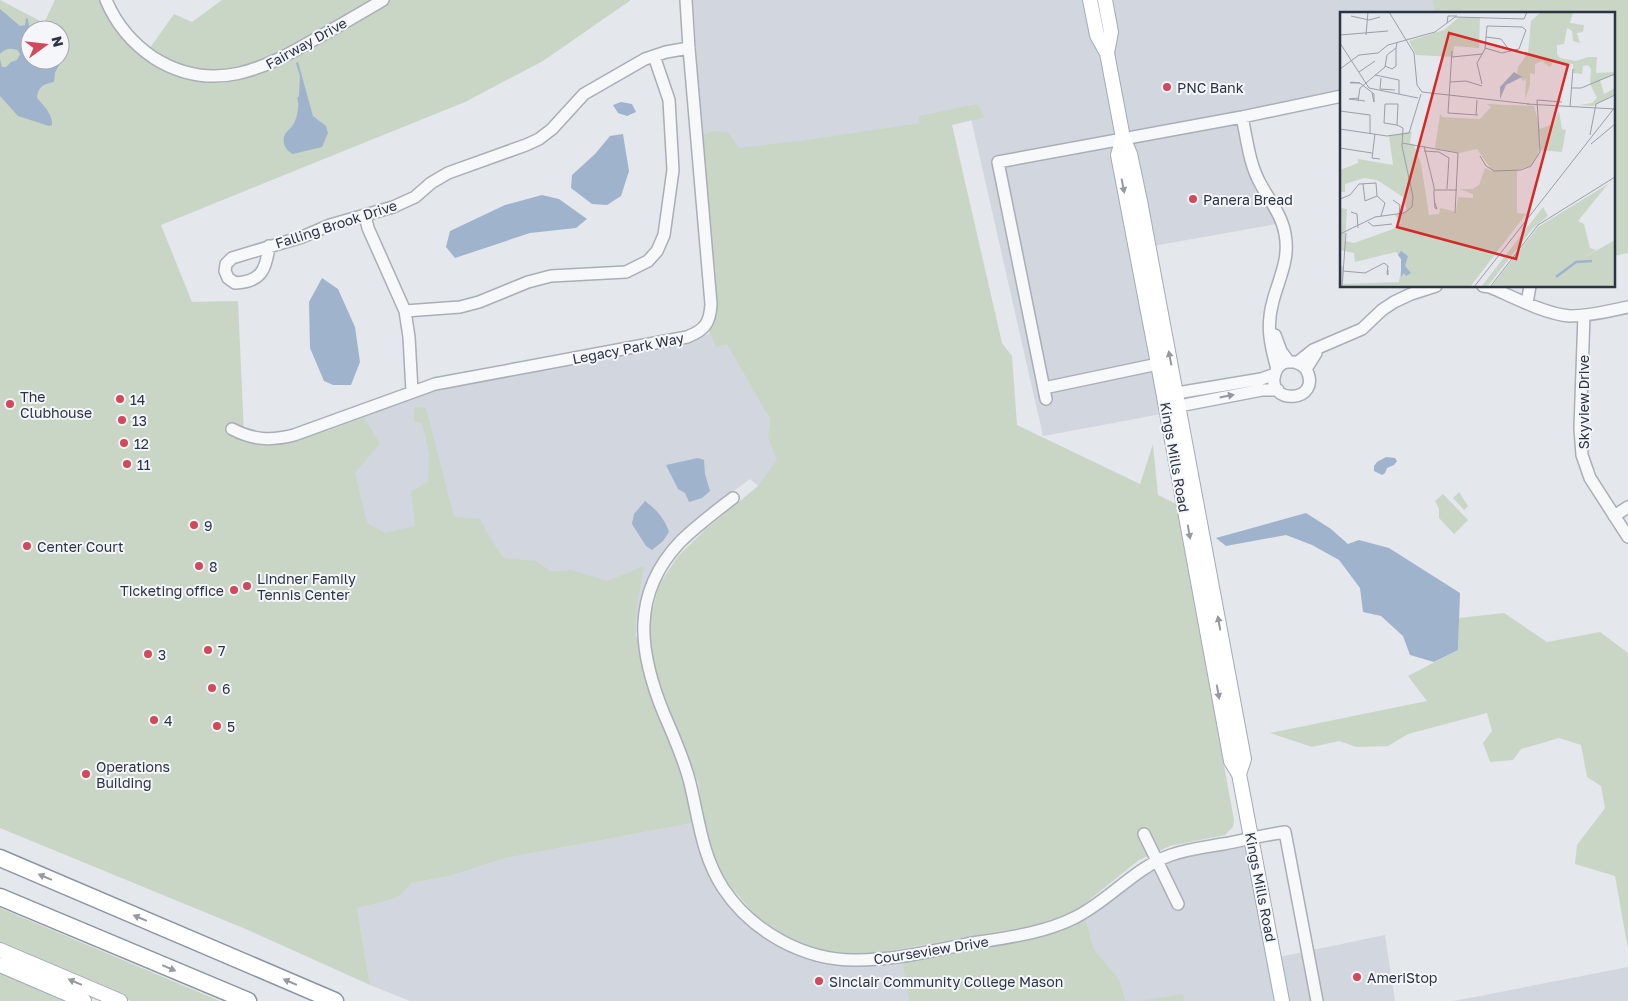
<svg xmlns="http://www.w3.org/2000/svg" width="1628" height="1001" font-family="'Golos Text',sans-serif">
<rect width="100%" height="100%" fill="#e4e7ec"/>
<path fill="#d2d6de" d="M693,0H1432L1435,14H1342V96L1242,117L1276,224L1148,247L1167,413L1043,436L970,114L946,119L703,156Z
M722,330L795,457L758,486L750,479L696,519L662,555L643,590L636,637L353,535L327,428L417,393L688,340Z
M698,822L714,873L757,925L822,957L901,956L909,1001H410L370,985L357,908L384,902L400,896L410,883L450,876L506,858Z
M1251,838L1274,958L1385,935L1395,1001H1126L1119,979L1094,949L1084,913L1157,861Z
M1628,967V1001H1453L1485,995Z"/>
<path fill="#c9d6c5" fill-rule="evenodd" d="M0,0L44,23L55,0H106L147,52L174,14L192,22L222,0H631L543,61L465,102L161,225L192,302L238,301L244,435L258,439L326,423L328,431L364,418L380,443L355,473L367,523L385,533L415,526L411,491L428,482L429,453L422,423L414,421V407L426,408L454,517L480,519L495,546L504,558L536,561L552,572L571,570L608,581L644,566L636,612L635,636L643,639L698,822L506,858L450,876L411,883L400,896L384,902L357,908L370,985L248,930L0,828ZM30,30H60V60H30Z
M1432,0H1628V253L1614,256V14H1435Z
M977,104L985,117L952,125L1002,343L1012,356L1017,425L1140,484L1153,444L1158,495L1176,504L1234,820L1233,827L1225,835L1170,846L1139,860L1078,909L1063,916L1042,924L878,953L857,955L836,953L800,944L761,922L729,885L714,859L706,832L698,783L655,672L649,646L651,615L659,585L678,556L706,529L758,486L777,460L768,437L770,419L727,344L716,347L709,331L716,292L700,136L712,131L728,132L739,148L799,141L919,123V116Z
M1459,492L1468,506L1464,510L1453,498Z
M1443,494L1468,520L1454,534L1439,518V509L1435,501Z
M1504,613L1547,642L1600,632L1628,653V949L1615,876L1575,864L1577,845L1605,808L1601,786L1587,777L1581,745L1559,738L1521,749L1513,760L1490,762L1483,743L1492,731L1487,713L1408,734L1388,746L1357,747L1339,741L1312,747L1270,733L1427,701L1408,676L1458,650L1459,618Z
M0,908L220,1001H131L0,945Z
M1084,913L1094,949L1119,979L1126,1001H909L901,956L1015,936Z
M0,971L70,1001H0Z
M1183,994L1184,1001H1140Z"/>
<path fill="#9fb4cc" d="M0,9L20,26L25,25L26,18L28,19L29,26L32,30H30V60H60V55L61,56L60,63L55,73L54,82C44,84 38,86 37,98C43,105 53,114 52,125L49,126L18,116L0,96V59L2,67H6L11,62L17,60L20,54L17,50C10,48 6,48 0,54Z
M298,62L313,116L326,126L328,133L322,147L293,154C286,151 281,142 285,134C287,131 291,128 293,125C297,119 300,104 297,98L299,96L300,76L296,63Z
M621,102L632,104L636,112L627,116L618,113L613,105Z
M623,134L629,171L621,196L607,205L592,204L571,188L572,175L595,154L610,136Z
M542,195L559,199L587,219L576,228L530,233L455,258L446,247L450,231L505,205Z
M322,278L338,289L355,327L360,362L351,385H333L324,381L310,348L309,302Z
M1386,457L1395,458L1397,461L1394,465L1387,468L1385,473L1382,475L1374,471V466L1377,462Z
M698,458L704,460L705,474L710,491L702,498L689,502L685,493L678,489L666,465Z
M645,501C656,509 665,519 669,532L663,541L652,550L646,546L632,524L634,514Z
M1306,513L1331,529L1348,544L1359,540L1389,548L1460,593L1458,650L1434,662L1410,655L1403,636L1381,616L1363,612L1360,588L1339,560L1312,545L1286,535L1226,546L1216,538Z"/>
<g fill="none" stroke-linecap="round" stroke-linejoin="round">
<defs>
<path id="minor" d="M106,0C116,24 133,44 154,58C213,95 264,69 317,38C339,26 361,13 383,0
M1242,117C1247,139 1249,163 1260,183C1269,200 1282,215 1285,234C1290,259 1279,278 1273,301C1266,326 1270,344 1277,369
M365,215L368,228L405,311L409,337L412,391
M269,246C266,270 261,282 235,283L228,278L225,271L226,264L232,258L302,237L330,225L393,207L415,197L431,183L448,173L526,145L539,139L552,129L584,94L645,59L666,52L689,48
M1483,286L1490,287C1513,297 1545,314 1570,316C1590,316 1609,311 1628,307
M1527,303L1530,286
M405,311L460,307L479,302L528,282L551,276L626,272L648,261L657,251L664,235L673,170L669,100L654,56
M1584,315L1580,428L1582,455L1590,478L1628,537
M1275,335L1281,351L1289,362
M1298,362L1313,350L1362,329L1382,310L1394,302L1411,294L1436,286
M1306,369C1297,359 1279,358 1275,374C1265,406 1324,403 1306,369L1316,353
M1044,388L1158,364
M1177,393L1261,379L1275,374
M1046,399L998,162L1242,117L1342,96
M1179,406L1262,390H1278
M232,429C253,440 271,441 294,435L435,384L687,337C705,330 710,323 711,304L689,48L686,0
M733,498C715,512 696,526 680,542C630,595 639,653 664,714C674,737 684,759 690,783C699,820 702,856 723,888C752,932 805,961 857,960C894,960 931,951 967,944C1003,938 1042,934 1074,918C1109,901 1134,868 1171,855C1188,849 1206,847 1223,844C1244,840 1264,835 1285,832L1317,1001
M1614,516L1628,507
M1144,834L1178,904"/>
<path id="major" d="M1090,0L1097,35L1107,53L1123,138L1130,154L1140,201L1244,759L1239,774
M1105,0L1111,32L1107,53
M1123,138L1118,155L1158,364L1231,761L1239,774L1282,1001
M0,950L120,1001
M0,965L84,1001"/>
<path id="highway" d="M0,858L335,1001
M0,897L248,1001"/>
</defs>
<use href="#minor" stroke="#a9aeb7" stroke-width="14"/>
<use href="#major" stroke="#a3abb8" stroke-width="16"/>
<use href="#highway" stroke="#8b94a3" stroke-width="19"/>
<use href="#minor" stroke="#f7f8fa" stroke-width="11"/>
<use href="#major" stroke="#fff" stroke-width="14"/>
<use href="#highway" stroke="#fff" stroke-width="16"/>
</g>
<defs><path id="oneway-solid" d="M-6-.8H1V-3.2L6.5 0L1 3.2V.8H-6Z" transform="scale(1.25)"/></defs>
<g fill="#959aa2">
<use href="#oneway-solid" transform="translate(1123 186) rotate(79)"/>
<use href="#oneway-solid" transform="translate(1170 358) rotate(-101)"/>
<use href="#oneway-solid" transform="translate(1189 532) rotate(80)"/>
<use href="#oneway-solid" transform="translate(1219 623) rotate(-100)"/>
<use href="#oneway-solid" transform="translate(1218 692) rotate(80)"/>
<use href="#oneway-solid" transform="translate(45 877) rotate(-157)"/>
<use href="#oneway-solid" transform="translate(140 918) rotate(-157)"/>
<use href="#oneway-solid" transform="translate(169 968) rotate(23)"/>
<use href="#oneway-solid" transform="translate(75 982) rotate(-157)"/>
<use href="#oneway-solid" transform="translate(290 982) rotate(-157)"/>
</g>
<use fill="#9196a0" href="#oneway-solid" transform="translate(1227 396) rotate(-11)"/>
<g fill="#d1495b" stroke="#f4f6f9" stroke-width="2">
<circle cx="1167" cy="87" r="5"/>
<circle cx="1193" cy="199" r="5"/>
<circle cx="120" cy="399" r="5"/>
<circle cx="10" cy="404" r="5"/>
<circle cx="122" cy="420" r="5"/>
<circle cx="124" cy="443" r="5"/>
<circle cx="127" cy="464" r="5"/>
<circle cx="194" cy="525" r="5"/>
<circle cx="27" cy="546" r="5"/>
<circle cx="199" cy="566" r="5"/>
<circle cx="247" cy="586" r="5"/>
<circle cx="234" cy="590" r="5"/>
<circle cx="208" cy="650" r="5"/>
<circle cx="148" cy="654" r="5"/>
<circle cx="212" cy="688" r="5"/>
<circle cx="154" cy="720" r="5"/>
<circle cx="217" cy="726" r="5"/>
<circle cx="86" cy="774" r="5"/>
<circle cx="1357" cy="977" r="5"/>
<circle cx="819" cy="981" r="5"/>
</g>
<g text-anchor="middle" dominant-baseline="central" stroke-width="4" stroke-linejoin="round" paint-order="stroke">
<g font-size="14" fill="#2b3445" stroke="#f4f6f9">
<text transform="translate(306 43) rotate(-29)">Fairway Drive</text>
<text transform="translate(336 224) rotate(-18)">Falling Brook Drive</text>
<text transform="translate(628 348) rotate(-11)">Legacy Park Way</text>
<text transform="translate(1583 402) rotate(-90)">Skyview Drive</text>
<text transform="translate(1175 457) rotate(80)">Kings Mills Road</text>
<text transform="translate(1261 887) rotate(79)">Kings Mills Road</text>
<text transform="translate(931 950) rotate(-9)">Courseview Drive</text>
</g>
<g font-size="14" fill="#2b3445" stroke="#f4f6f9" text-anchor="start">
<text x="1177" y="87">PNC Bank</text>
<text x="1203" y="199">Panera Bread</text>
<text x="20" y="396">The<tspan x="20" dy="16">Clubhouse</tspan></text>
<text x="130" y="399">14</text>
<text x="132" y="420">13</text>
<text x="134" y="443">12</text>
<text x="137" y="464">11</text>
<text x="204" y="525">9</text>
<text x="37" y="546">Center Court</text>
<text x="209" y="566">8</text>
<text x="257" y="578">Lindner Family<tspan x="257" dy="16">Tennis Center</tspan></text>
<text x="224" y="590" text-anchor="end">Ticketing office</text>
<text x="218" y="650">7</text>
<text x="158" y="654">3</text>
<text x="222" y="688">6</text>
<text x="164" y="720">4</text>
<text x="227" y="726">5</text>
<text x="96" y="766">Operations<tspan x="96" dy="16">Building</tspan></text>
<text x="1367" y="977">AmeriStop</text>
<text x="829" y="981">Sinclair Community College Mason</text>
</g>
</g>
<g transform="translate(1340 12)">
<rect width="275" height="275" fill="#e4e7ec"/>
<path d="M201,0H233L230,11L244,13L243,20L237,21L240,31L233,29L232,19L227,16L224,32L217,33V42L220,46L236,49L248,45H257L256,61L275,60V68L273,63L260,68L264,82L275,76V82L253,94L239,93L252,91L257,86L250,72L251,57L248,53L243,54L242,62L233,61V52L213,50L210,55L202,49L195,52V62L190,61V73L185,87L186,67L183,69L177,61L178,55L188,41L191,9ZM140,5L139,36L114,34L113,45L76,43L69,29L104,18L118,6ZM147,92L194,94L200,117L213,112L219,99L222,117L226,118L222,140L200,138L201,120L198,143L191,154L177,158V201L186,202L130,275H0V254L4,255L3,272L59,270L61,258V247L56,240L15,250L14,241L0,238V196L7,197L5,229L14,231L53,217L61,211L55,203L67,199L63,185L37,168L24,166L5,172V180H0V158L18,151V147L53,153L49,124L72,119L70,131L74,133L81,152L89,203L99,202L100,196L116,200L118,185L133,186V182L119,177H133L139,173L145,156L153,160L137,137L119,141L95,136L100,102L102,105L140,107L151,95ZM268,172L238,209L244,212L250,236L256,238L243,246L275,228V275H151L198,215ZM203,195L208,204L193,216L147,275H141Z" fill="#c9d6c5"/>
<path d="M174,60L182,65L166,73L160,87V75ZM61,239L68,244L65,254L71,261L66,264L64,261L61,265V247L58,243Z" fill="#9fb4cc"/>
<path fill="none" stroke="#9fb4cc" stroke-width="2.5" d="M216,265L236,250L252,249"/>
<path fill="none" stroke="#9a9fa9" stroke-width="1" d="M49,0L74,41L77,73L82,80L189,92M11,4L29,8L40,5M107,11L108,4H117M0,23L48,19M26,23L28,0M146,25L161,27L170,39M0,31L29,76L78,86M112,39L108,101L138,103M112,45L142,42M45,54L52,57L56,54V36M0,57L19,43L38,41L48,33L95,20L115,5L184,7L187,0M19,60L35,49M35,63L59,68V82M41,66L40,77L55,78M110,70L126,69L142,74M20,71H10L11,70L20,71L34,82V90L32,81M142,72L137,51L145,37L147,14L182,15L186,18L179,37L162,41L145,36M232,76H241L275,62M19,86L9,87L25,89M18,89L20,76L45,55L47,43L56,36L57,31M45,92H58L57,113L44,111ZM187,92L275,97M230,95L233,57M0,99L30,103V122M136,103L137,88M0,117L47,124L69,121L81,82M35,122L32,146L40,147M250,123L256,92L275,83M62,131L118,141L115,201M251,132L275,112M84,134L94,175V183L95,196L97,197L95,191M0,136L32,141M84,139L99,140L109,146L107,177M140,144L146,154L154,159L181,158L191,154L200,140L197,88L222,90M23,172L25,189L37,184M94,178H117M0,187L10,183L19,172L36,171L37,184L45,191L41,204M53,188L60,193L59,203M11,200L17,202L18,216M28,210L33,214L52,212M0,222L35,205L64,201L72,195L73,185L62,134L63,116L57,113M3,259L25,261L44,251L48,254L47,261L48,263V258M2,275L6,221M134,275L275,95M150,275L198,213L275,165"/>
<path fill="#d62828" fill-opacity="0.15" stroke="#d62828" stroke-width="2.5" d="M109,21L228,53L176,247L57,215Z"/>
<rect width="275" height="275" fill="none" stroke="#2b3445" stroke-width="2.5"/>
</g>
<g transform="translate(45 45) rotate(75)"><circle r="24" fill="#f4f6f9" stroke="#a4a8b1"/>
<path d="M0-4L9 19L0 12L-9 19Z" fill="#d1495b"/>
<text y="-8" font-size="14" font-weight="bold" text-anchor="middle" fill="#2b3445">N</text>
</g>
</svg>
